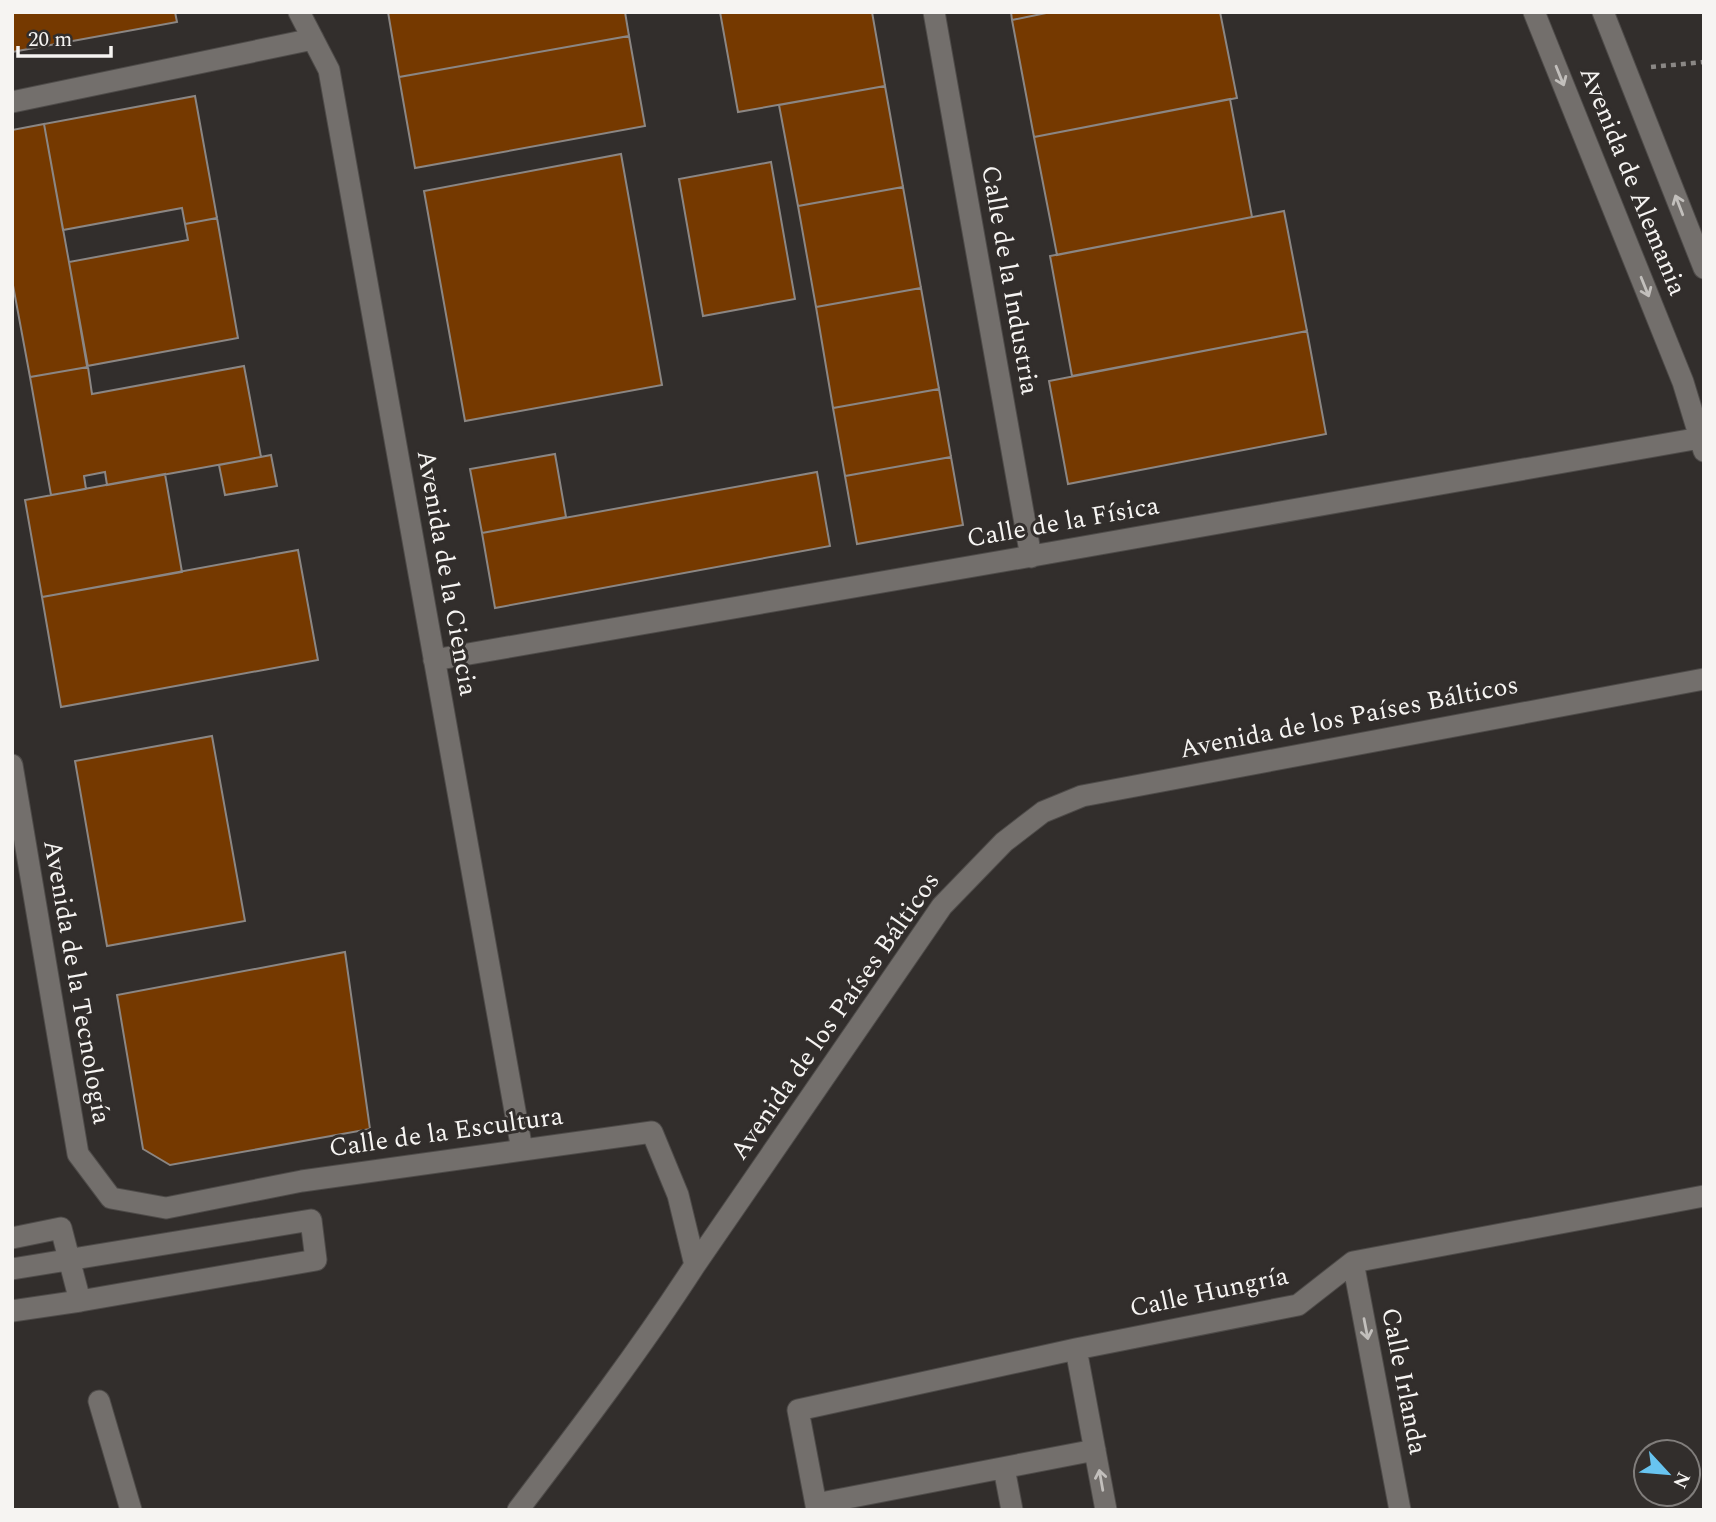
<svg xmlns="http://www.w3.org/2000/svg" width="1716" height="1522" font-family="Spectral,serif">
<rect width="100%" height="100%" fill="#322e2c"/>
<path fill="#753900" stroke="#8b8683" stroke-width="2" d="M12,12H175L177,22L12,52Z
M388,12H625L629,36L399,77Z
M720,12H872L885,86L738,112Z
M1011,12H1051L1012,20Z
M1051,12H1220L1237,98L1034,137L1012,20Z
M629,36L645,126L415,168L399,77Z
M885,86L903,187L798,206L779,105Z
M195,96L217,218L185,224L182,208L63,230L44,124Z
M1230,99L1252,217L1057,255L1034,137Z
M44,124L88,367L30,377L12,280V130Z
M621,154L662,385L465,421L424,191Z
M771,162L795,299L703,316L679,179Z
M903,187L921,288L816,307L798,206Z
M1284,211L1307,331L1072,376L1050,256Z
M217,218L238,338L87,366L69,262L188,240L185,224Z
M921,288L939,389L833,408L816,307Z
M1307,331L1326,434L1068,484L1049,381Z
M244,366L261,457L107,485L105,472L84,476L86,489L51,495L30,377L88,367L92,394Z
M939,389L951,457L845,476L833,408Z
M555,454L566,517L482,533L470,469Z
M271,455L277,486L225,495L219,465Z
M951,457L963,525L857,544L845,476Z
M817,472L830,546L495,608L482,533Z
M165,474L182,572L42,597L25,500Z
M298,550L318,660L61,707L42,597Z
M212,736L245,921L107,946L75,761Z
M345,952L370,1129L170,1165L143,1149L117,995Z"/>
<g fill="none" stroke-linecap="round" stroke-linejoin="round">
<defs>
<path id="minor" d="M299,12L329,70L522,1150
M934,12L1031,557
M1534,12L1683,382L1704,451
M1603,12L1704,268
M12,102L313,39
M434,660L1049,553L1700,438
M12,765L78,1154L111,1198L166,1208L302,1181L652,1132L678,1195L695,1265
M12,1238L61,1228L80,1301
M1353,1262L1400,1510
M12,1269L311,1220L316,1260L80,1301L12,1311
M1076,1349L1106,1510
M99,1401L131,1510
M1004,1468L1012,1510
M816,1504L1095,1450
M518,1510C579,1430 640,1350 695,1265L942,906L1004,842L1043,812L1082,796L1704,679
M817,1510L798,1410L1076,1349L1298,1305L1353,1262L1704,1196"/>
</defs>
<use href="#minor" stroke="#4e4b49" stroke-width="23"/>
<path stroke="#8a8785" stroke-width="4.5" stroke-dasharray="5 5" stroke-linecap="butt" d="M1651,67L1704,62"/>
<use href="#minor" stroke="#736f6c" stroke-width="21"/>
</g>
<defs><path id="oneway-shaft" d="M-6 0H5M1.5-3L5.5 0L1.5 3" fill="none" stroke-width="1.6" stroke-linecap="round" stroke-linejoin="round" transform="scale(1.75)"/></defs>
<g stroke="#c2bfbc">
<use href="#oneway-shaft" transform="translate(1560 76) rotate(68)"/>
<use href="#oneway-shaft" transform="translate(1679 205) rotate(-111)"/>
<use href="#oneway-shaft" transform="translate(1645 287) rotate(68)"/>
<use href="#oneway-shaft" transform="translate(1366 1329) rotate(79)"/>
<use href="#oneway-shaft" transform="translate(1101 1480) rotate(-100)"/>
</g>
<g text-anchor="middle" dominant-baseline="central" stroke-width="6" stroke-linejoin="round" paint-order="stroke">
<g font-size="26" fill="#f6f4f2" stroke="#322e2c">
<text transform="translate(1633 181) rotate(68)">Avenida de Alemania</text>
<text transform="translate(1010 280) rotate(80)">Calle de la Industria</text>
<text transform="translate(1063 522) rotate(-10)">Calle de la Física</text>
<text transform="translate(447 573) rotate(80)">Avenida de la Ciencia</text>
<text transform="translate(1349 717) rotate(-11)">Avenida de los Países Bálticos</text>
<text transform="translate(77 982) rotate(80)">Avenida de la Tecnología</text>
<text transform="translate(835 1016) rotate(-55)">Avenida de los Países Bálticos</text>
<text transform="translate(446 1132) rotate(-8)">Calle de la Escultura</text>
<text transform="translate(1209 1292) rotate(-12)">Calle Hungría</text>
<text transform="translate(1404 1381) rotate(79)">Calle Irlanda</text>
</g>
</g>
<rect width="1716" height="1522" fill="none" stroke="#f6f4f2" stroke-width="28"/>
<g transform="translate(1667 1473) rotate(116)"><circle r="33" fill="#322e2c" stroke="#807d7b" stroke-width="2"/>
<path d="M0-5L12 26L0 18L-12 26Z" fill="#68c4f0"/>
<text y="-10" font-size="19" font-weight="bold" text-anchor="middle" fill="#f6f4f2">N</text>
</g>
<path d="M18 46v10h93v-10" fill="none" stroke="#f6f4f2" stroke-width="3.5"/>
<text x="28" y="46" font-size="21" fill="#f6f4f2" stroke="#322e2c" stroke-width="5" paint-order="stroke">20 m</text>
</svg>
